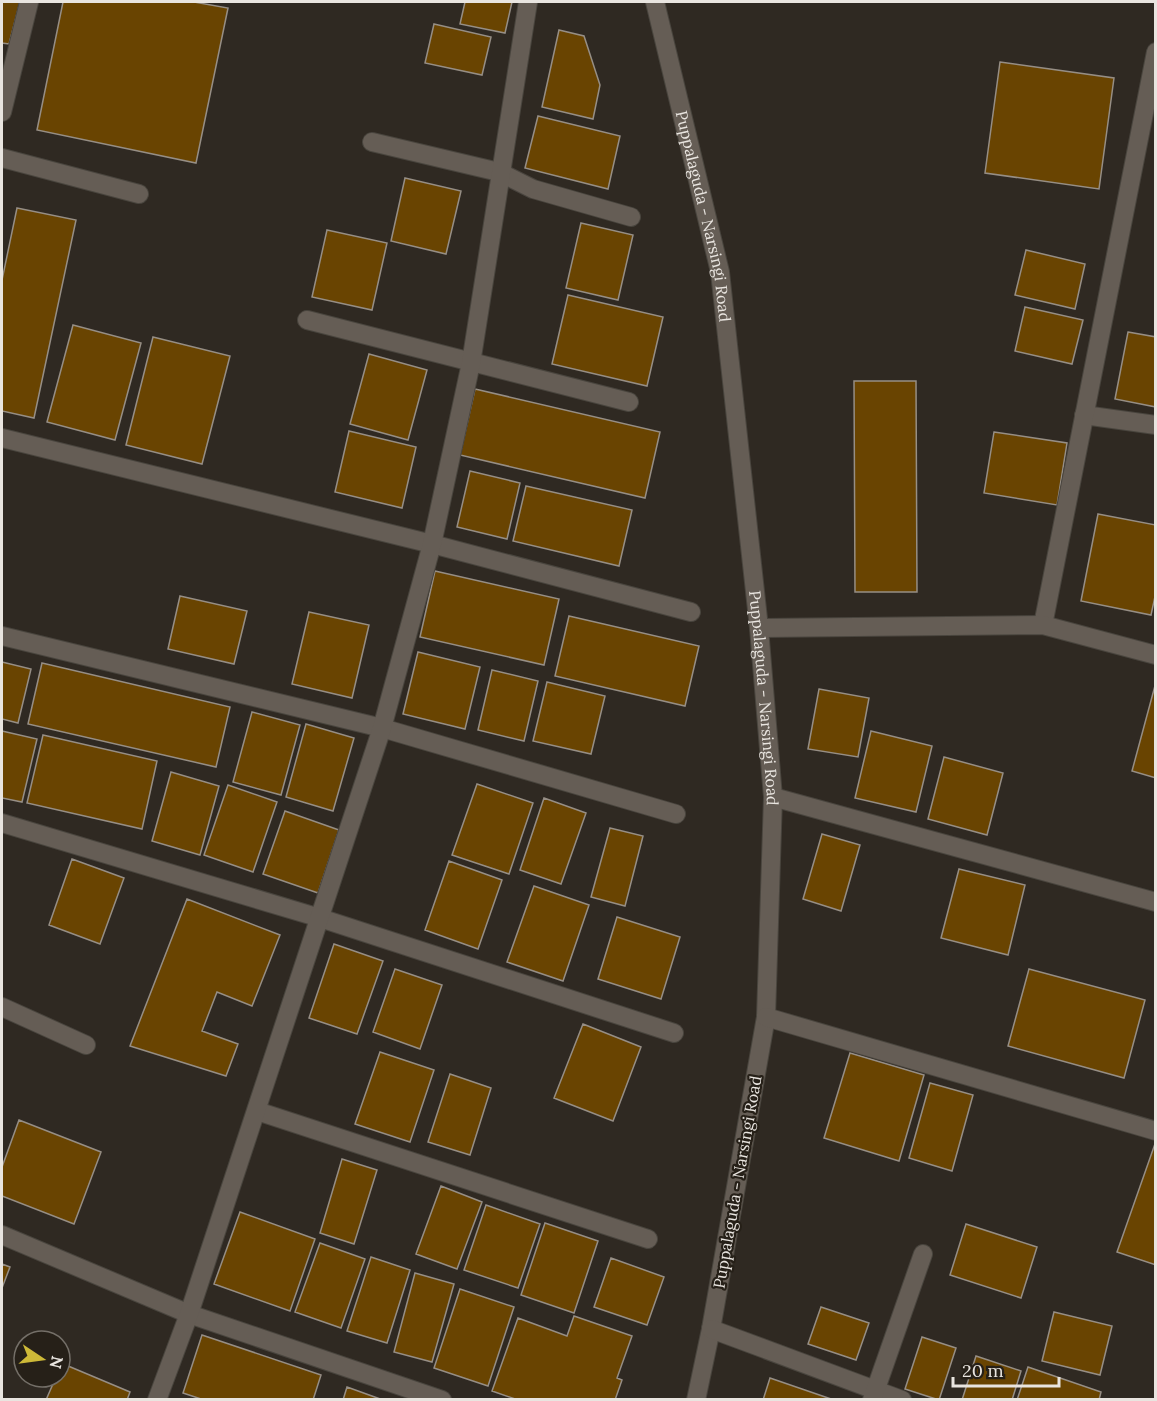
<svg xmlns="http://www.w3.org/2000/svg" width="1157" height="1401" font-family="Lora,serif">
<rect width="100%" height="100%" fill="#2f2922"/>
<path fill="#694401" stroke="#968e85" stroke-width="1.5" d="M2,2H20L9,44L2,43Z
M63,2H194L228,8L196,163L37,130Z
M465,2H512L505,33L460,24Z
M434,24L491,37L482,75L425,63Z
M559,30L584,36L600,85L593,119L542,107Z
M1000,62L1114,78L1099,189L985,173Z
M538,116L620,136L608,189L525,168Z
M405,178L461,191L446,254L391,241Z
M17,208L76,220L34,418L2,411V280Z
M581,223L633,235L618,300L566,288Z
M327,230L387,243L372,310L312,297Z
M1026,250L1085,264L1075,309L1015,295Z
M568,295L663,317L647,386L552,364Z
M1025,307L1083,320L1072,364L1015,351Z
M73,325L141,343L115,440L47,422Z
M1128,332L1156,337V407L1115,399Z
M153,337L230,356L202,464L126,445Z
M369,354L427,370L408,440L350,424Z
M854,381H916L917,592H855Z
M475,389L660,432L645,498L460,455Z
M349,431L416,447L402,508L335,492Z
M994,432L1067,443L1057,505L984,493Z
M470,471L520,483L507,539L457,527Z
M526,486L632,510L619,566L513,541Z
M1098,514L1156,525V592L1151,615L1081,601Z
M435,571L559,599L544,665L420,637Z
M180,596L247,611L234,664L168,649Z
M309,612L369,625L352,698L292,684Z
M569,616L699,646L685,706L555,676Z
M418,652L480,667L465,729L403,714Z
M2,662L31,669L18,723L2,719Z
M42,663L230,707L216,767L28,724Z
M492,670L538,681L524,741L478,730Z
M547,682L605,696L591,754L533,741Z
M1156,682V778L1132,771Z
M819,689L869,698L858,757L808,749Z
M252,712L300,725L281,795L233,782Z
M306,724L354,738L333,811L286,797Z
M2,731L37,739L22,802L2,798Z
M871,731L932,746L916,812L855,798Z
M43,735L157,761L142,829L27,803Z
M944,757L1003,773L987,835L928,819Z
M171,772L219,786L200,855L152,841Z
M477,784L533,803L509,874L452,855Z
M228,785L277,802L253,872L204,855Z
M544,798L586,813L561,884L520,870Z
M285,811L339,830L318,893L263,874Z
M610,828L643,836L625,906L591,897Z
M822,834L860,845L841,911L803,899Z
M72,859L124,878L100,944L49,925Z
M449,861L502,880L478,949L425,930Z
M959,869L1025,885L1008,955L941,938Z
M534,886L589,905L563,981L507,962Z
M187,899L280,935L252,1006L217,992L202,1031L238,1044L226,1076L130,1046Z
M617,917L680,937L661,999L598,979Z
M334,944L383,961L357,1034L309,1018Z
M395,969L442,985L420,1049L373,1032Z
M1029,969L1145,1000L1124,1078L1008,1046Z
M583,1024L641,1047L613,1121L554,1098Z
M380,1052L434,1070L410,1142L355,1124Z
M850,1053L924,1075L899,1161L824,1138Z
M450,1074L491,1088L470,1155L428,1142Z
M930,1083L973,1095L952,1171L909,1158Z
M19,1120L101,1152L74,1224L2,1196V1167Z
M1156,1141V1265L1117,1252Z
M342,1159L377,1170L354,1244L320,1233Z
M441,1186L482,1202L457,1269L416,1254Z
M486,1205L540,1224L518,1288L464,1270Z
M240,1212L315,1239L290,1311L214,1284Z
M545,1223L598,1241L574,1313L521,1295Z
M966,1224L1037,1247L1021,1298L950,1275Z
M320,1243L365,1259L341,1328L295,1312Z
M371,1257L410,1270L387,1343L347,1331Z
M611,1258L664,1277L647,1325L594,1307Z
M2,1264L10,1267L2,1288Z
M415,1273L454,1284L432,1362L394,1352Z
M460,1289L514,1307L488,1386L434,1368Z
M821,1307L869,1323L856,1360L808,1344Z
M1054,1312L1112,1326L1100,1375L1042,1361Z
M574,1316L632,1336L617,1378L622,1380L615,1400H518L492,1391L518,1318L567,1336Z
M202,1335L321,1375L313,1400H204L183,1393Z
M922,1337L956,1348L939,1400L905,1389Z
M976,1356L1021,1371L1012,1400H962Z
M61,1363L130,1392L127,1400H46L56,1377H60Z
M1028,1367L1101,1392L1099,1400H1017Z
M770,1378L834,1400H763Z
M347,1387L383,1400H343Z"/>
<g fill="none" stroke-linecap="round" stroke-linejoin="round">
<defs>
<g id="minor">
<path id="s1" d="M655,2L720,272L759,628L773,797L766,1017L711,1329L696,1400"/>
<path d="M2,112L29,2"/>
<path d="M372,142L499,172L533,189L631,217"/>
<path d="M2,158L139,194"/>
<path d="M307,320L629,402"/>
<path d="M1084,415L1156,425"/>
<path d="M2,438L432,544L691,612"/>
<path d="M1043,625L1156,52"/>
<path d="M759,628L1043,625L1156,655"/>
<path d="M2,636L382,728L676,814"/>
<path d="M773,797L1156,902"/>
<path d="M2,823L320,918L674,1033"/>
<path d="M2,1007L86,1045"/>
<path d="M766,1017L1156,1131"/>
<path d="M257,1111L648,1239"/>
<path d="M2,1235L189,1314L442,1400"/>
<path d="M711,1329L902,1400"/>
<path d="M157,1400L189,1314L382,728L432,544L471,363L528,2"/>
<path d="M872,1400L923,1254"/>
</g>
</defs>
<use href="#minor" stroke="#49453e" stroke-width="20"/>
<use href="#minor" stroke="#655d55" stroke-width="18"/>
</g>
<g text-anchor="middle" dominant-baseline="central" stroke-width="4.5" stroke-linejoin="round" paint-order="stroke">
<g font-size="16" fill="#e9e5e0" stroke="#262018">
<text stroke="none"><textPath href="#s1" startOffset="220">Puppalaguda - Narsingi Road</textPath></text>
<text stroke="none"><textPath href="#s1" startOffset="706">Puppalaguda - Narsingi Road</textPath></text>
<text transform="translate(737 1182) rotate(-80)">Puppalaguda - Narsingi Road</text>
</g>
</g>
<rect width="1157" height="1401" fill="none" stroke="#e9e5e0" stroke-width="6"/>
<g transform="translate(42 1359) rotate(103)"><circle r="28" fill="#262018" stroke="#746f68" stroke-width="1.5"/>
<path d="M0-4.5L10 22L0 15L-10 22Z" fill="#cdb938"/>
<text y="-9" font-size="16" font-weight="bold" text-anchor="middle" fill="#e9e5e0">N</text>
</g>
<path d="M953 1377v9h106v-9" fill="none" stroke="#e9e5e0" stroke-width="3"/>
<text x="962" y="1377" font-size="18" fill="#e9e5e0" stroke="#262018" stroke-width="4.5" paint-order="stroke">20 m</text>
</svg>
